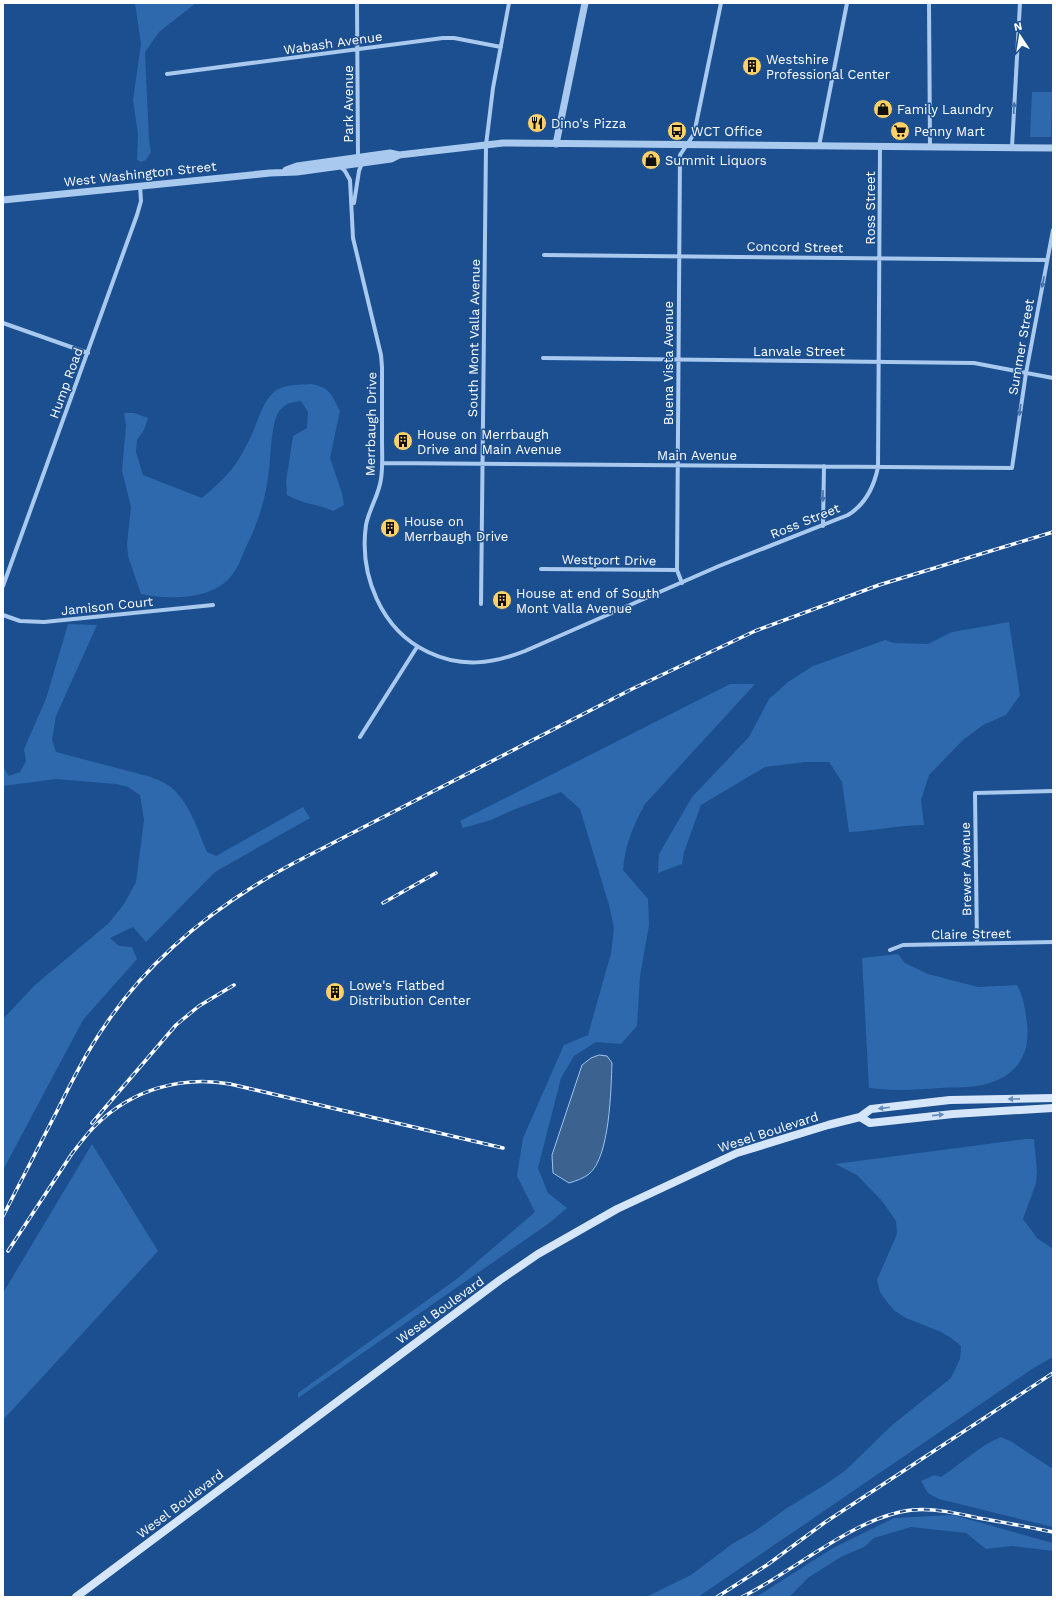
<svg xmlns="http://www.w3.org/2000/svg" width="1056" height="1600" font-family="'Work Sans',sans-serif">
<rect width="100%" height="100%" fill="#1b4f8f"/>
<path fill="#2e69ad" d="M135,3H196L159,32L145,52L149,140L151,152L146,160L141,162L137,160L138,134L133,100L141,44Z
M1032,92H1052L1051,137H1030Z
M311,384C331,388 331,394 340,411L330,458L342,493L344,505L333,511C318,504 302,504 287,495L286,482L293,436L307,428L308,412L301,401C293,402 286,403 280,410C271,420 271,456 269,470C266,496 259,521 247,545C242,555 239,567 232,575C214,600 168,600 141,594L128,556L127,544L131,507L122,471L126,426L124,413H134L148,418L144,430L137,440L136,452L143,475L202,498C229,475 237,466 252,434C258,421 262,403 273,393C281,384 299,385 311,384Z
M1009,622L1020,695L1006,715L983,725L963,740L929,775L921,800L924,825C898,825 874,831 849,832L842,782L829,762H805L765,767L701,805L684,852L682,864L658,873L659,854L692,797L749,737L769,699L788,682L813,666L885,640L894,643L928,644L952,632Z
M68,624L97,625L56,716L52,740L56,752L151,777C158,780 167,783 173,789C190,804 198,831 207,852L216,856L303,807L310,818L215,872L146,942L133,927L110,938L119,946L132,947L137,959L83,1020L3,1170V1019L35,985L109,923L124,904L136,882L144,820L140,795L128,787L116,784L56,779L3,786V767L9,776L20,772L26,761L24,749L46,699Z
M730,684H755L645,804C633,826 625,845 623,870L648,899L649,925L640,976L637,1026L621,1044L596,1042L574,1056L561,1078L538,1168L548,1193L567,1208L548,1224L298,1398V1393L458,1278L535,1212L517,1176L523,1138L564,1045L588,1035L611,953L614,928L609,905L580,809L561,792L513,810L491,820L463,828L460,821Z
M898,954L905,963L928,974L978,987L1017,985C1024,998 1025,1009 1027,1023C1031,1056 1015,1078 982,1085C969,1088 954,1087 940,1088C916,1090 893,1091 869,1088L862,958Z
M1026,1139H1034L1037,1171L1036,1183L1023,1219L1037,1238L1053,1249V1357L1032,1369L698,1597H646L691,1575L732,1544L755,1531L787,1508L826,1484L846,1470L891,1426L951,1378L960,1359L961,1346L951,1338L941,1332L906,1318L895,1311L887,1302L880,1292L877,1280L897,1234L896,1221L882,1201L857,1175L835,1164Z
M92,1144L158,1251L3,1420V1293Z
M1001,1437L1012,1442L1053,1469V1527L939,1499L928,1493L921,1481L934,1475L941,1477C961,1464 979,1446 1001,1437Z
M953,1515L1053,1543V1551L1012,1546L986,1549L966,1533L911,1527L874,1538L864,1547L841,1557L809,1577L789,1597H756L833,1548L894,1518Z"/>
<path fill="#3c6290" stroke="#9cc4f0" d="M599,1055L607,1056L612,1063C611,1089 610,1157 589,1174C584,1178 576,1181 569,1183L553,1173L552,1155L582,1065L591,1058Z"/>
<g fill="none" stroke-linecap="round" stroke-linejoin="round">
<path stroke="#a9c9ee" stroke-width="4" d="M357,3L358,157
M929,3L930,147
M167,74L443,38H454L501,47
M819,146L847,3
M1012,147L1020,3
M340,166L345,171L350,180L353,238L381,355L382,367C382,391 382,416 382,440C382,453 383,466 381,479C379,495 369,509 366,525C359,575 381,630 428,652C461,668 492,664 525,651L719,566L848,515C866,504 874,487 878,467L880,146
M354,203L359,171L362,163
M544,255L1047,260
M3,323L88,353
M543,358L974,363L1053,378
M382,463L1012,468L1026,373L1053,230
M823,526L824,466
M541,569L677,570
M682,583L677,570L680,155L694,134L721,3
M3,586L137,215L141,201L140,186
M481,604L486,145L493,88L509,3
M3,615L20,621L44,622L213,605
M360,737L417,647
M977,944L975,793L1053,791
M890,950L903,945L1053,942"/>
<path stroke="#a9c9ee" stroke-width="7" d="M556,144L585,3
M286,170L297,166L390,153L399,155
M3,200L270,173L297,172L391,159L399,155L503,143L1053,148"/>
<path stroke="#d6e6fa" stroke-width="8" d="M860,1117L870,1123L953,1114L1053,1108
M76,1597L500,1280L538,1254L617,1209L737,1153L828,1125L860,1117L871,1109L950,1100L1053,1098"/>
<defs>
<path id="rail" d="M383,903L436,873
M92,1123L176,1025L199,1006L234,985
M71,1155C79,1145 87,1133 97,1124C132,1090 182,1075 230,1084L503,1148
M3,1216C21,1181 39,1146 57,1111C72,1081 87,1051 106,1024C153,954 218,904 292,864L632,689L755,631L879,585L1053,532
M8,1251L73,1152
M717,1597L767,1565L824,1523L1053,1373
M742,1597C793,1572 856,1516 912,1510C934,1508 956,1513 978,1518C1003,1522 1028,1527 1053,1532"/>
</defs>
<use href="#rail" stroke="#fff" stroke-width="3.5"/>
<use href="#rail" stroke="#1b4f8f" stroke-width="2" stroke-dasharray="6" stroke-linecap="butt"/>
</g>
<defs><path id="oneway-solid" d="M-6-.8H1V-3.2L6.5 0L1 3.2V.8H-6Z"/></defs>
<g fill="#4674ac">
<use href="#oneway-solid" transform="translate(1014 108) rotate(-87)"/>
<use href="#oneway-solid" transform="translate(1043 282) rotate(101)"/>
<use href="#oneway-solid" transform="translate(1020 410) rotate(98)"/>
<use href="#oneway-solid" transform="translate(823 496) rotate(91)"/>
</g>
<g fill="#668bba">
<use href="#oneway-solid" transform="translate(1014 1099) rotate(179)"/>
<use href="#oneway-solid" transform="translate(884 1108) rotate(173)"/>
<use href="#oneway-solid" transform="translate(938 1115) rotate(-6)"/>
</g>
<defs>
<symbol id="building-disc" viewBox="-11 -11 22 22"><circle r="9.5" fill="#ffd166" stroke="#1b4f8f"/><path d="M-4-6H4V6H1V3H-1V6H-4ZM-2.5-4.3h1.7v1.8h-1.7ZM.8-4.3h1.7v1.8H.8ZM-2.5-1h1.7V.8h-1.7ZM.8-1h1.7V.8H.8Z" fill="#111"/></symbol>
<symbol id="shop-disc" viewBox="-11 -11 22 22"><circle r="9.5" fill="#ffd166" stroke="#1b4f8f"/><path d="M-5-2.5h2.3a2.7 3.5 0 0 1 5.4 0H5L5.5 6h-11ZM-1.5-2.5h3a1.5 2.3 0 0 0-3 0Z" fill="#111"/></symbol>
<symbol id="restaurant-disc" viewBox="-11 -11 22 22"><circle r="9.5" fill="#ffd166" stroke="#1b4f8f"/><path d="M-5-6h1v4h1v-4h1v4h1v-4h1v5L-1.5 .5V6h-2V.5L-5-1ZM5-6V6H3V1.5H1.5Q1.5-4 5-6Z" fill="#111"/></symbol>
<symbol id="bus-disc" viewBox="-11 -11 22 22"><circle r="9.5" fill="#ffd166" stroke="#1b4f8f"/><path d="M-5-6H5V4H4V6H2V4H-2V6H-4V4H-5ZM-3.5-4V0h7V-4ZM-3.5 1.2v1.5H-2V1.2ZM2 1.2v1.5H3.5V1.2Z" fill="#111"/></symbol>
<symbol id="supermarket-disc" viewBox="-11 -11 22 22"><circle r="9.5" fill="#ffd166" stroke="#1b4f8f"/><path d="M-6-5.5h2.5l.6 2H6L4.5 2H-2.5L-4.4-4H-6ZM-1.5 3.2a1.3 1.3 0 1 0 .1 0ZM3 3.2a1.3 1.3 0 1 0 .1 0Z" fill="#111"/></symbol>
</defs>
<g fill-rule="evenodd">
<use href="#building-disc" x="741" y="55" width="22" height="22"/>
<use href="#shop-disc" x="872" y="98" width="22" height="22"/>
<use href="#restaurant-disc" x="526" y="112" width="22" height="22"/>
<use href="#bus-disc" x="666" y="120" width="22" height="22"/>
<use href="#supermarket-disc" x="889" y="120" width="22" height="22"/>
<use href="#shop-disc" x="640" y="149" width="22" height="22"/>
<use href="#building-disc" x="392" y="430" width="22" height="22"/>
<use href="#building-disc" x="379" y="517" width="22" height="22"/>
<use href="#building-disc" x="491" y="589" width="22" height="22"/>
<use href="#building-disc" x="324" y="981" width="22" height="22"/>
</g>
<g text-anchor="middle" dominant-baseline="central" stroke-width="3" stroke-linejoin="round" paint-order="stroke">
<g font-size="13" fill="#fff" stroke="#1b4f8f">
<text transform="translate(333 43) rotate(-8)">Wabash Avenue</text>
<text transform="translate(348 104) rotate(-90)">Park Avenue</text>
<text transform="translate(140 174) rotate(-6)">West Washington Street</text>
<text transform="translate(870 208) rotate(-90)">Ross Street</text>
<text transform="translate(795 247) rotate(1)">Concord Street</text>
<text transform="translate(474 338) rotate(-89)">South Mont Valla Avenue</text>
<text transform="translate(1021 347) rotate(-80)">Summer Street</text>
<text x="799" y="351">Lanvale Street</text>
<text transform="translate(668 363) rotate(-90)">Buena Vista Avenue</text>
<text transform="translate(66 383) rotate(-70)">Hump Road</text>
<text transform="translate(371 424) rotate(-89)">Merrbaugh Drive</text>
<text x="697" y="455">Main Avenue</text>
<text transform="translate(805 521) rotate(-22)">Ross Street</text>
<text transform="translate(609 560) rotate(1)">Westport Drive</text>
<text transform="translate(107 606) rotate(-6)">Jamison Court</text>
<text transform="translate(966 869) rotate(-91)">Brewer Avenue</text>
<text transform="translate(971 934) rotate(-1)">Claire Street</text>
<text transform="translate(768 1132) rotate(-18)">Wesel Boulevard</text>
<text transform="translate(440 1310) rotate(-36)">Wesel Boulevard</text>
<text transform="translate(180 1504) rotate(-37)">Wesel Boulevard</text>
</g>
<g font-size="13" fill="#fff" stroke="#1b4f8f" text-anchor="start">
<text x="766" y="59">Westshire<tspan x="766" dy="15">Professional Center</tspan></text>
<text x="897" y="109">Family Laundry</text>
<text x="551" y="123">Dino's Pizza</text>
<text x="691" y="131">WCT Office</text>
<text x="914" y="131">Penny Mart</text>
<text x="665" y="160">Summit Liquors</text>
<text x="417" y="434">House on Merrbaugh<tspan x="417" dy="15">Drive and Main Avenue</tspan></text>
<text x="404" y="521">House on<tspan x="404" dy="15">Merrbaugh Drive</tspan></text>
<text x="516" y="593">House at end of South<tspan x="516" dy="15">Mont Valla Avenue</tspan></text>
<text x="349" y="985">Lowe's Flatbed<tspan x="349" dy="15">Distribution Center</tspan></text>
</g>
</g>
<rect width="1056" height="1600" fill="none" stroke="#ffffff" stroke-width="8"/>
<g transform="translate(1020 36) rotate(348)" stroke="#1b4f8f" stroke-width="3" paint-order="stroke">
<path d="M0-3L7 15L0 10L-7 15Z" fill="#ffffff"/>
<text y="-6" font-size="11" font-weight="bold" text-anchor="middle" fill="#ffffff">N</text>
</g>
</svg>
